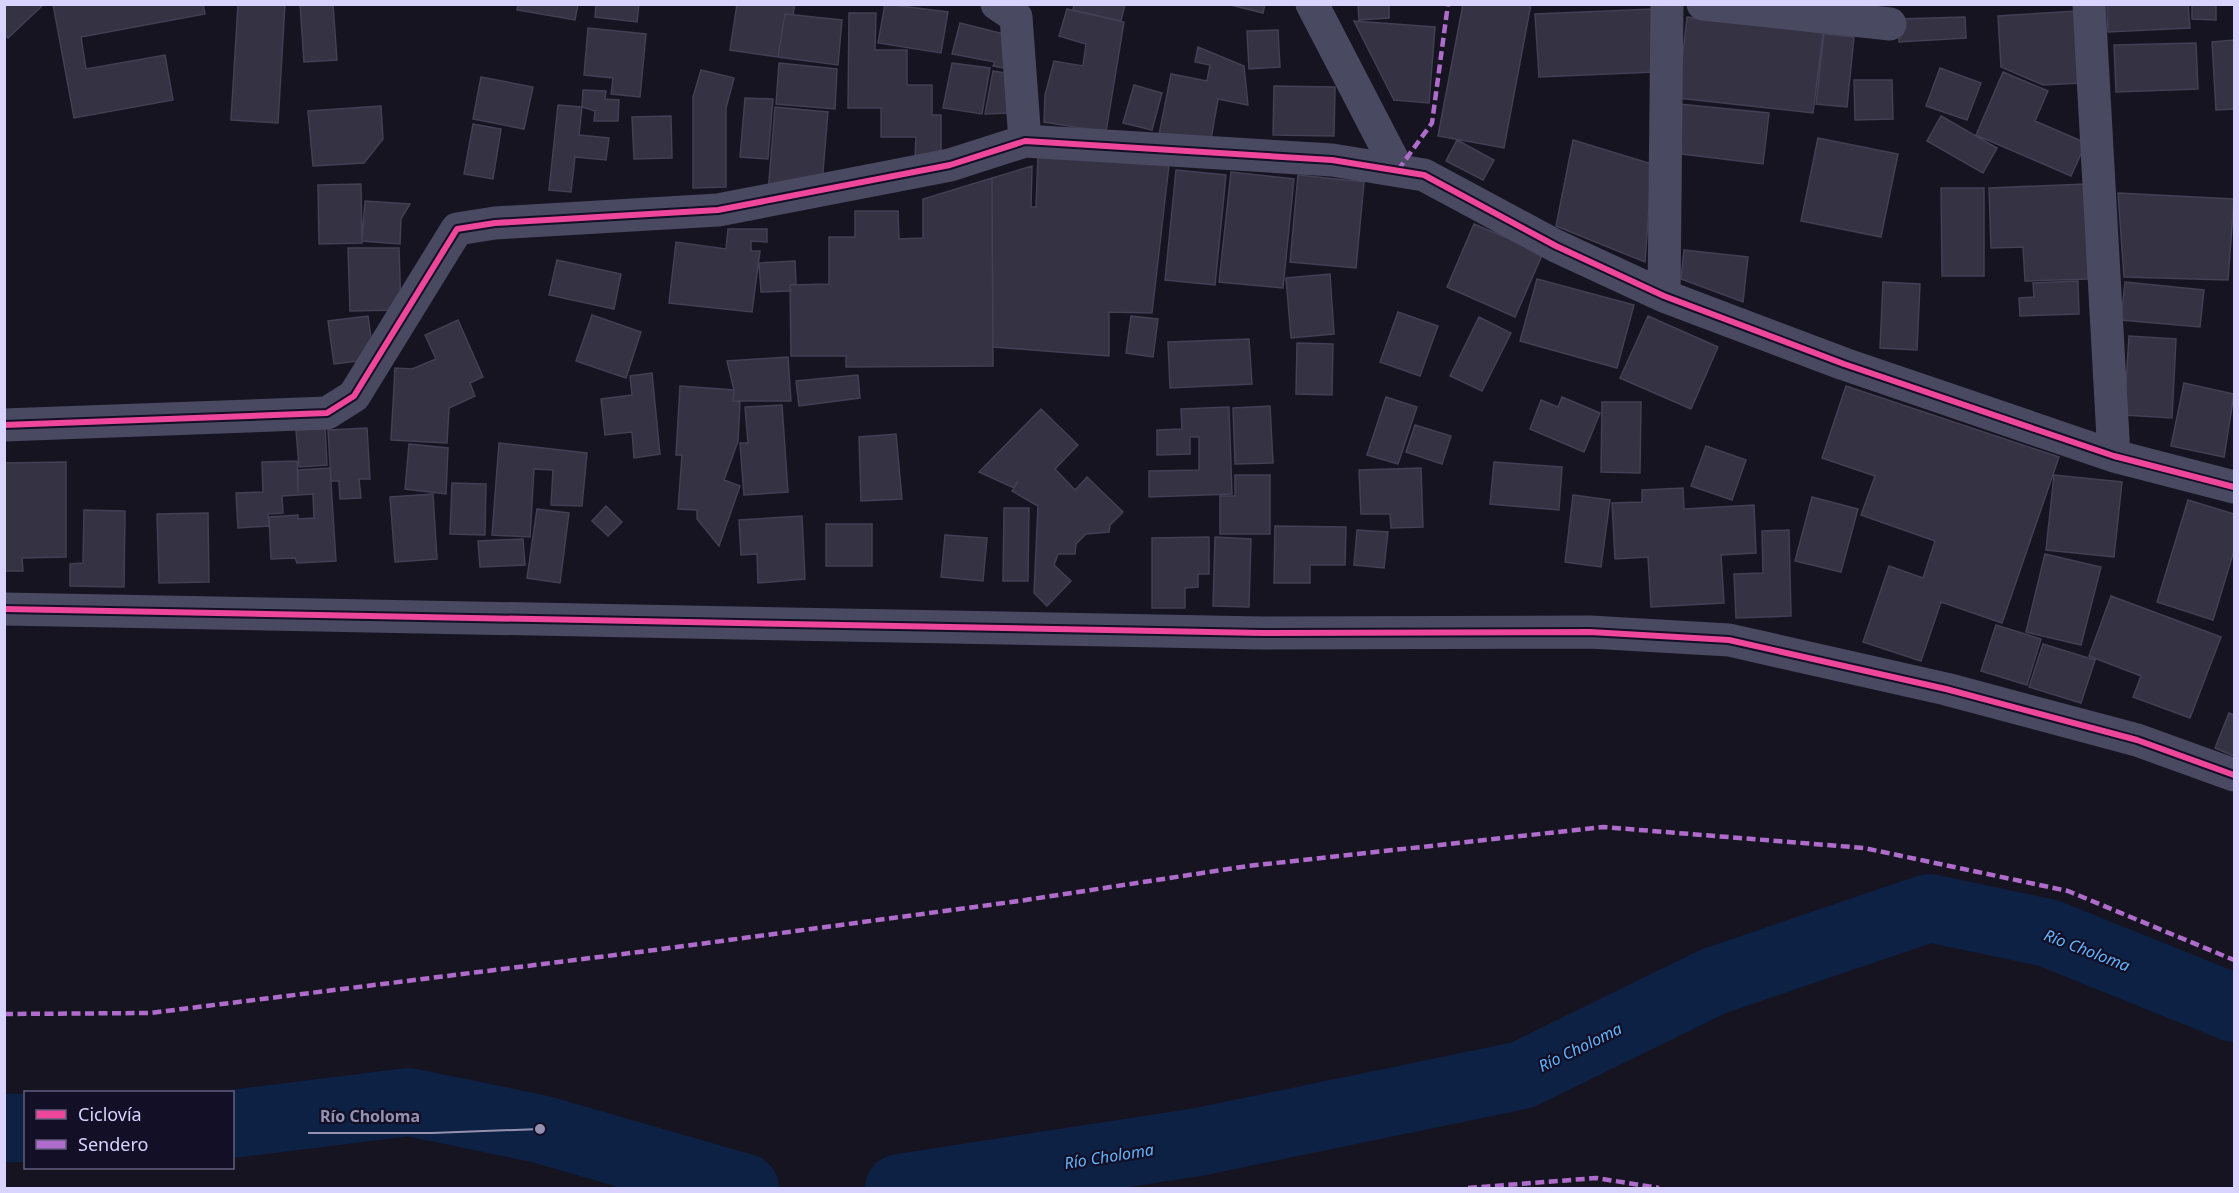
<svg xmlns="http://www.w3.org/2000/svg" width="2239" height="1193" font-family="'Noto Sans',sans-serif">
<rect width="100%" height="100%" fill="#161421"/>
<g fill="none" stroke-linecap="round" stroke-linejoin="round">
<path stroke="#0d2144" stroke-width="68" d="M232,1124L409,1102L540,1129L745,1188
M4,1128H26
M899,1188L1198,1142L1522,1075L1714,981L1929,908L2048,933L2234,1008"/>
</g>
<path fill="#343243" stroke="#433f54" stroke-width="1.5" d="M4,4H44L8,38L4,34Z
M53,4H203L205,14L81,37L86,69L165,55L173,100L74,118Z
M238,4H285L278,123L231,120Z
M300,4H333L337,60L304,62Z
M518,4H578L575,20L517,10Z
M596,4H639L637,22L595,17Z
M737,4H795L793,15L785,14L778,57L730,50Z
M885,4L948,12L941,53L878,43Z
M1074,4H1125L1121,21L1073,10Z
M1227,4H1265L1263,13Z
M1358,4H1389V18L1359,20Z
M1463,4H1531L1504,148L1438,136Z
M2107,4H2188L2190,28L2108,32Z
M2192,4H2216V20L2192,19Z
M1067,9L1124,22L1106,132L1044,122L1045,95L1054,61L1083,66L1086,44L1059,36Z
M1653,9L1655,72L1539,77L1535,14Z
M2077,11L2081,83L2043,85L2001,67L1998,16Z
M849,13H876L875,50H907V85H932V115H941V157H915L916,137H881V108H848Z
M785,14L842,20L838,65L778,57Z
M1687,17L1823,33L1813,113L1678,98Z
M1965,17L1966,38L1899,42L1898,19Z
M1354,21L1435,27L1429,103L1394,100Z
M960,23L1012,36L1009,69L993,66L995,62L952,54Z
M588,28L646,34L640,97L611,94L613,78L584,75Z
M1278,30L1280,67L1249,69L1247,31Z
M1824,34L1854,37L1847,107L1816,104Z
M2234,40V109L2216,110L2212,42Z
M2196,43L2198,89L2116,92L2114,45Z
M1198,47L1244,66L1248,105L1218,99L1210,145L1159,135L1171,74L1207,81L1210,65L1195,62Z
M779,63L837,69L835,109L776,104Z
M952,63L990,68L982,114L943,108Z
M1940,68L1981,83L1967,120L1926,106Z
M701,70L734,78L726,108V187L693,188V97Z
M993,71L1012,74L1010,113L985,114Z
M2003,72L2048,91L2035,121L2086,143L2071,176L1976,135Z
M481,77L533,87L524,129L473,119Z
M1854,80H1892L1893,119L1855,120Z
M1134,85L1162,93L1152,130L1123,123Z
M1274,86L1335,87L1334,136L1273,135Z
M583,90L606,91L605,99L619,100L618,121H594L595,111L582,107Z
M745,98L773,99L768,159L740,157Z
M1679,104L1769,113L1763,164L1682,154Z
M558,105L582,107L579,135L609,138L606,160L575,157L571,192L549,190Z
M381,106L383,139L364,163L313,166L308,111Z
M775,107L828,112L822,183L768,193Z
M671,116L672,158L634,159L632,117Z
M1941,116L1997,148L1983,173L1927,141Z
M473,124L501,129L493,179L464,174Z
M1818,138L1898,154L1881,237L1801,221Z
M1457,140L1494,160L1483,180L1446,161Z
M1573,140L1652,164L1645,262L1556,226Z
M1038,155L1169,165L1152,313L1109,312V356L993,347L992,178L1032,166L1031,207H1036Z
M1176,170L1226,175L1215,285L1165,280Z
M1231,172L1294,179L1283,288L1219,282Z
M1298,175L1364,182L1356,268L1290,262Z
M992,178L993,366L846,367V356H791L790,285L829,284V237H855V211H898L899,239L923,238V199Z
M361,184L362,243L319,244L318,185Z
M2085,184L2088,279L2025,281L2023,247L1991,248L1989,188Z
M1941,188H1984V276H1942Z
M2118,193L2234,199L2228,280L2124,277Z
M365,201L410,204L401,219L400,244L362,241Z
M1474,224L1543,253L1515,317L1447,287Z
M728,229H767V242L751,241V251H760L752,312L669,303L676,242L726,249Z
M348,248H399L401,310L350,311Z
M1684,250L1748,257L1743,302L1681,279Z
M557,260L621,274L614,309L549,295Z
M795,261L796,284L790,285L791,291L761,292L759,263Z
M1330,274L1334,334L1291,338L1286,278Z
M1537,279L1634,305L1617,368L1520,341Z
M2078,281L2079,314L2020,316L2019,298L2034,297L2033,283Z
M1883,282L1920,284L1917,350L1880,348Z
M2125,282L2204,290L2200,327L2121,320Z
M1398,312L1438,326L1420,376L1380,362Z
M592,315L641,332L626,378L576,361Z
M368,316L374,359L334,364L328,321Z
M1131,316L1158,319L1153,357L1126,353Z
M1648,316L1718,347L1691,409L1620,378Z
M1479,317L1511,333L1482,391L1450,376Z
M458,320L483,377L470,383L475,396L449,408L447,443L391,440L395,368L412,369L436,359L425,335Z
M2129,336L2176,339L2172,418L2124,415Z
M1249,339L1252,384L1170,388L1168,342Z
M1297,343L1333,344L1332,395L1296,394Z
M788,357L791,401H733L734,390L727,361Z
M652,373L660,454L634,458L632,432L605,435L601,399L632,395L630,376Z
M858,375L860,398L799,406L796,381Z
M2184,383L2234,394L2224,457L2171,446Z
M680,386L734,390L733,401L740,402L738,441L724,480L740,486L719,546L697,519V510L678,509L682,455H676Z
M1846,386L2059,457L2002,623L1941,602L1921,661L1863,642L1889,566L1923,578L1935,541L1861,515L1875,476L1822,458Z
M1386,397L1417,407L1398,464L1367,455Z
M1562,397L1600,413L1584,452L1530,429L1541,400L1558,407Z
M1602,402H1641L1640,473L1601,472Z
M782,405L788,492L744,495L740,443H748L745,407Z
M1270,406L1273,463L1235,464L1233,408Z
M1229,407L1232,494L1149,497V471L1199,470V437H1190V454L1157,455V430L1182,429L1181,409Z
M1041,409L1078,445L1055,469L1075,490L1087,477L1123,512L1110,525L1109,532L1086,534L1076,544L1075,554H1058L1054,565L1071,581L1047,606L1034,593L1038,506L1012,491L1018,481L1014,488L979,472Z
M1415,425L1451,436L1442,464L1406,452Z
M325,428L327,465L299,467L296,430Z
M367,428L370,479H359L361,498L340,499L339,481H331L328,430Z
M896,434L902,499L861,501L859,437Z
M499,443L587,453L582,506L551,505L553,470L534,469L530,537L492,535Z
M409,444L448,448L446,494L405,489Z
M1706,446L1746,460L1732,500L1691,486Z
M297,461L298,493V470L330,468L336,561L297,563L295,558L271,559L269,517L298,515V519L314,518L313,494L282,496L283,513L268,514L269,526L238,528L236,493L263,492L262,462Z
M66,462V557L22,558L23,571H4V463Z
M1494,462L1562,467L1559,510L1490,504Z
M1421,468L1423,527L1391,528L1390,514H1361L1359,470Z
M1235,475H1270V534H1220V496H1235Z
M2054,475L2122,482L2114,557L2046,550Z
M452,483L486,484L485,535L450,534Z
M1683,488L1684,509L1754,505L1756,553L1721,555L1724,603L1651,607L1648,557L1615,559L1612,503L1642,502V490Z
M433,494L437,559L395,562L390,497Z
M1573,495L1610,500L1601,567L1565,562Z
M1812,497L1858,509L1841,572L1795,561Z
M2188,500L2234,514V551L2213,620L2157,602Z
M606,506L622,522L608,536L592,521Z
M1004,508H1029L1028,581H1003Z
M537,509L569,513L560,583L527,578Z
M84,510L125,511L124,587L70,586V564L83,563Z
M208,513L209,582L159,583L157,514Z
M802,516L805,579L758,583L757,554L741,555L739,520Z
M826,524H872V566H826Z
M1275,526L1346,527L1345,565H1310V583H1274Z
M1357,530L1388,532L1384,568L1354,565Z
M1789,530L1791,616L1736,618L1734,574L1763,573L1762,531Z
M945,535L987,538L983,581L941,577Z
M1209,537V574H1198V587L1185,588V608H1152V538Z
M1215,537L1251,539L1249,607L1213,606Z
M523,539L525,565L480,567L478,541Z
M2045,554L2101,567L2081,645L2026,632Z
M2111,596L2221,637L2190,718L2133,697L2141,676L2089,656Z
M1996,625L2041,639L2027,685L1981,671Z
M2043,644L2095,660L2081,703L2029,687Z
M2229,713L2234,715V756L2215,748Z"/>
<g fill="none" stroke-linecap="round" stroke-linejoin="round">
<path stroke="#4a4962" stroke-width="33" d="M997,4L1016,17L1025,141
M1312,4L1398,170
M1703,4L1890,24
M2089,4L2114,456
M1664,296L1667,4
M4,425L327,413L354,396L457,229L495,223L718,210L950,165L1025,141L1332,160L1424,175L1556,246L1664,296L1844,364L2114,456L2234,487
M4,609L1262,633L1590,632L1729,640L1946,689L2137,740L2234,775"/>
<path stroke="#b06ccc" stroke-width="4.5" stroke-dasharray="9 4.5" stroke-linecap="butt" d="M1398,170L1432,123L1448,4
M4,1014L150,1013L647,951L1019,901L1248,866L1603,827L1864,848L2068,891L2234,960
M1468,1188L1596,1178L1659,1188"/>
<defs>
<path id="cycleway" d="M4,425L327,413L354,396L457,229L495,223L718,210L950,165L1025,141L1332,160L1424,175L1556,246L1664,296L1844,364L2114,456L2234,487
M4,609L1262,633L1590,632L1729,640L1946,689L2137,740L2234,775"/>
</defs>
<use href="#cycleway" stroke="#130f26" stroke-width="10"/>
<use href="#cycleway" stroke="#ed469a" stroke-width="6"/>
</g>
<g text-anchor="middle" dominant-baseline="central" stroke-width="4.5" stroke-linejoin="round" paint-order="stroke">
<g font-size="16" font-style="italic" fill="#62b6ff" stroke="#130f26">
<text transform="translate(2087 950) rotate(21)">Río Choloma</text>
<text transform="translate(1580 1047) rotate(-26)">Río Choloma</text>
<text transform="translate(1109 1156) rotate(-9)">Río Choloma</text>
</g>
</g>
<path fill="none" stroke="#9591b1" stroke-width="2" d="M540 1129L432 1133H308"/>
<circle fill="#9591b1" stroke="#130f26" stroke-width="2" cx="540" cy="1129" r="6"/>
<g font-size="16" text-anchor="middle" font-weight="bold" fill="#9591b1" stroke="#130f26" stroke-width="4.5" stroke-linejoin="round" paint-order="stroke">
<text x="370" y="1122">Río Choloma</text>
</g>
<rect width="2239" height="1193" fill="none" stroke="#d9d4ff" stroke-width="12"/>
<rect x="24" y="1091" width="210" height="78" fill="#130f26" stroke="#625e7d" stroke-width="1.5"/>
<rect x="36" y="1110" width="30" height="9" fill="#ed469a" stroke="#625e7d" stroke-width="1.5"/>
<text x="78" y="1121" font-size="18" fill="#d9d4ff">Ciclovía</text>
<rect x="36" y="1140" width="30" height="9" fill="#b06ccc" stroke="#625e7d" stroke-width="1.5"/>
<text x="78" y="1151" font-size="18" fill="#d9d4ff">Sendero</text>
</svg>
